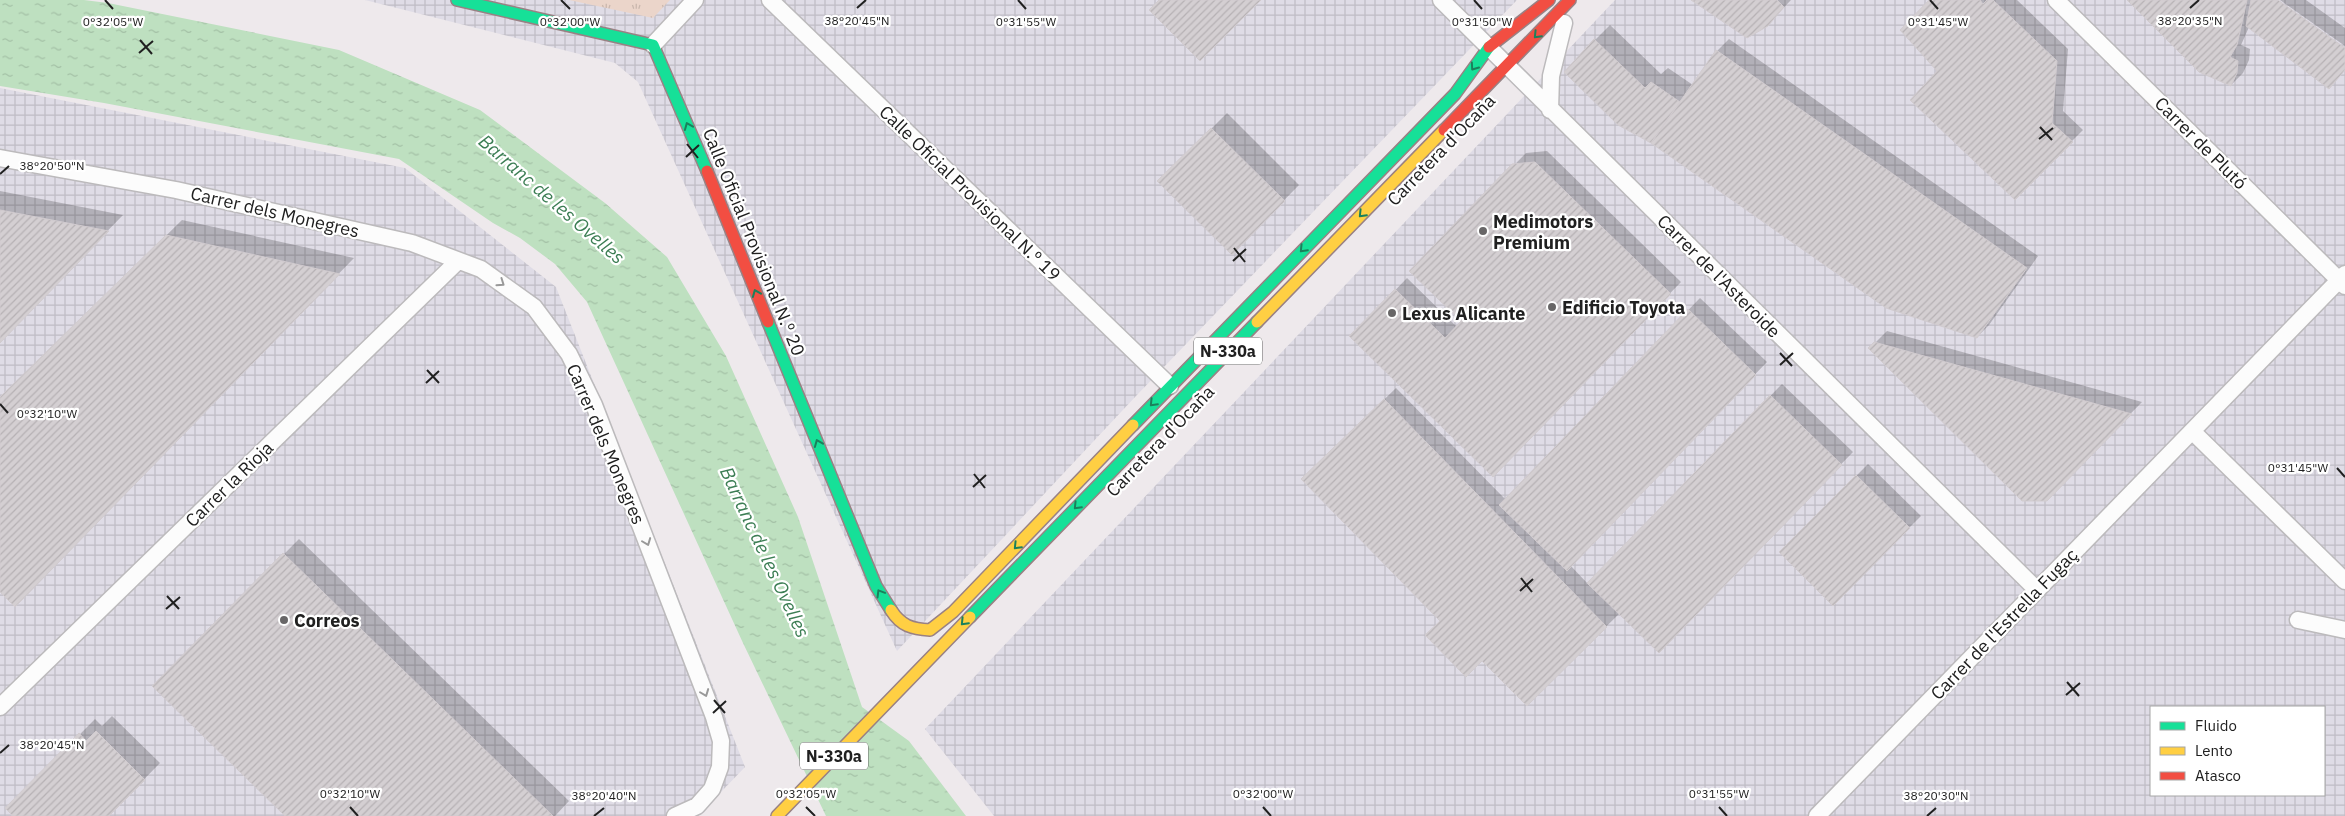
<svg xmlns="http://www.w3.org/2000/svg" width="2345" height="816" font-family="'IBM Plex Sans',sans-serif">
<defs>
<pattern id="industrial-grid" width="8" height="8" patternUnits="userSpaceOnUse" patternTransform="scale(1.25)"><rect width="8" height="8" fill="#dfdce6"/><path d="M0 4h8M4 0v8" fill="none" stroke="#bfbcc5"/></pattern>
<pattern id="grass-tufts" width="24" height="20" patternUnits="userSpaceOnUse" patternTransform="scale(1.25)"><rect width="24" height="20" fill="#ebd5ca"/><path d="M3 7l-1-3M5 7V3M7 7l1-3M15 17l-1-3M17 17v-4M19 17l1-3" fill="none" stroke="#c9b7ad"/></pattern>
<pattern id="water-ripples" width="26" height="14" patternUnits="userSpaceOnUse" patternTransform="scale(1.25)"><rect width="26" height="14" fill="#bee0c0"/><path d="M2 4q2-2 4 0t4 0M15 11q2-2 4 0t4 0" fill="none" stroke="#a3c0a5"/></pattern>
<pattern id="building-hatch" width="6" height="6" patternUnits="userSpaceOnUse" patternTransform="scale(1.25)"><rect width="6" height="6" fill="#d4cfd2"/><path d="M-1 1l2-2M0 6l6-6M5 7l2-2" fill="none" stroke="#b6b1b4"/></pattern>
</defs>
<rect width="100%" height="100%" fill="#eee9ec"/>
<path fill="url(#industrial-grid)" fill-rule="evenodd" d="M365,0H1517L1136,396L897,651L638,82L615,63Z
M1615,0H2345V816H994L925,729ZM2151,707H2324V795H2151Z
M0,88L405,168L556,287L745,767L698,816H0Z"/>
<path fill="url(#grass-tufts)" d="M569,0H670L653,18Z"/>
<path fill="url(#water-ripples)" d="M0,0H84L108,3L339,50L480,110L605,203L667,257L726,356L798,517L862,707L909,741L966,816H826L743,643L587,302L555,264L520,238L493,223L399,159L104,103L0,86Z"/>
<path fill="#0003" d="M1693,0H1791L1767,25Z
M1931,0H2017L2068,49L2063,111L2083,130L2015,198L1939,71Z
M2129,0H2276L2345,49V70L2329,87L2249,27L2241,45L2250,49L2249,60L2243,73L2231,85Z
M2280,0H2306L2345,28V46Z
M1610,25L1661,74L1668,68L1693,85L1717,51L1729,39L2038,256L1989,325L1977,337L1651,142L1595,40Z
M1227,113L1299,185L1232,253L1159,181Z
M1547,151L1681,282L1493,475L1351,336L1407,278L1457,327L1463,321L1411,270L1526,153Z
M0,191L123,215L0,341Z
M182,220L354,258L31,590H0V399Z
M1700,298L1767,362L1570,565L1588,584L1782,384L1853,452L1659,651L1620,613L1527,704L1303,479L1396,388L1505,499Z
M1887,331L2142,402L2046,500L1870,348Z
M1868,464L1921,516L1833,604L1781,552Z
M299,539L569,801L555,816H287L154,686Z
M112,716L160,763L108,816H13L7,808L95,719L102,726Z"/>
<path fill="url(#building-hatch)" stroke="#d1cbcf" d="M1159,0H1261L1200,61L1149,10Z
M1691,0H1777L1784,7L1768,26L1747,38Z
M1929,0H1980L1983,4L1987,0H1993L2057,61L2052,123L2073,142L2015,200L1910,100L1937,71L1900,30Z
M2127,0H2247L2237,45L2230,57L2238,61L2237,73L2231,86L2199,72Z
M2251,0H2278L2345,48V70L2329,89L2246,26Z
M1594,39L1645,88L1651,82L1680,102L1651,143L1618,125L1564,72Z
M1716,50L2027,268L1977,338L1886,308L1651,143Z
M1211,128L1285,201L1232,255L1157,181Z
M1535,162L1671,294L1493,477L1349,336L1395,289L1445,338L1461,321L1409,271L1512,164Z
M0,210L109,231L0,343Z
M166,235L340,274L15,607L0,592V397Z
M1688,309L1756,375L1567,571L1499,505Z
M1874,342L2132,414L2047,501H2022L1868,348Z
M1770,395L1842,465L1659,653L1587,583Z
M1384,399L1607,627L1527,706L1482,661L1466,677L1425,635L1440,621L1301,479Z
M1856,475L1910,528L1833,606L1779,552Z
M283,553L553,816H285L152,686Z
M96,731L145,780L109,816H11L12,815L5,808L79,733L86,741Z"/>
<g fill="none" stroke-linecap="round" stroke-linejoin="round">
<defs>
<path id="street" d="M770,0L1170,386
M1441,0L2037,590
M2056,0L2345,286
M653,45L695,0
M1550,110L1551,76L1564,23
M0,158L176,190L412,243L481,269L534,307L569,354L594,405L714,717L721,741L720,767L712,789L697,806L675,816
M2192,431L2345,581
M2298,620L2345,630
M0,707L458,261
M1817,816L2345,274"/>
<path id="fast" d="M457,0L653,45L707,171
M768,322L876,586L891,610
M1133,425L1455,94L1489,47
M970,617L1257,322"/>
<path id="slow" d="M1257,322L1444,130
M891,610C901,626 912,629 930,630L953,612L1133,425
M777,816L970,617"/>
<path id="jam" d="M1489,47L1549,0
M1444,130L1570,0
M707,171L768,322"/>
</defs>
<use href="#street" stroke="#bcbabc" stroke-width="19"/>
<use href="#fast" stroke="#998184" stroke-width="14"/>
<use href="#slow" stroke="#998184" stroke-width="14"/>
<use href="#jam" stroke="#998184" stroke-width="14"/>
<use href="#street" stroke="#fcfcfc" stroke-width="16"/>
<use href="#fast" stroke="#16e098" stroke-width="11"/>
<use href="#slow" stroke="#ffcf43" stroke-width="11"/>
<use href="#jam" stroke="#f24e42" stroke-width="11"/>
</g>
<defs><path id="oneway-chevron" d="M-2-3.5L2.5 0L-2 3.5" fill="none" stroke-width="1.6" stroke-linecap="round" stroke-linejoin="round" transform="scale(1.25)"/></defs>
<g stroke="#1b805c">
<use href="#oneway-chevron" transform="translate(1537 35) rotate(134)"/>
<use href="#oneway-chevron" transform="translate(1474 67) rotate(125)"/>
<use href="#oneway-chevron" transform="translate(688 126) rotate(-112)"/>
<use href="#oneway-chevron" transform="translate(1362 214) rotate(134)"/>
<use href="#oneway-chevron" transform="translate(1303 249) rotate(134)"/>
<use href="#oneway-chevron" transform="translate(756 293) rotate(-112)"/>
<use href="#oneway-chevron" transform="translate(1153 403) rotate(134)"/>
<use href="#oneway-chevron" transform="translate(818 443) rotate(-112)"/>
<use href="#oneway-chevron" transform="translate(1077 506) rotate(134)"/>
<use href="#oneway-chevron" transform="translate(1017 546) rotate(134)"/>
<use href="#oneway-chevron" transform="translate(880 593) rotate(-121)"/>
<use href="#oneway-chevron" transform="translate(964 622) rotate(134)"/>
</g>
<g stroke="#999">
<use href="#oneway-chevron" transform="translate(501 283) rotate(35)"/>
<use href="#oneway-chevron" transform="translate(647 542) rotate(69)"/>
<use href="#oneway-chevron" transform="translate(705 693) rotate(69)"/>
</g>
<path fill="none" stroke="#202020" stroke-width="2" d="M105,0L113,9M561,0L570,9M1018,0L1026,9M1474,0L1482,9M1930,0L1938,9M857,8L866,0M2190,8L2199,0M140,40L152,54M139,53L153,41M2040,127L2052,140M2039,139L2053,128M687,144L698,158M686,157L699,145M0,174L9,166M1234,248L1245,262M1233,261L1246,249M1780,353L1792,366M1780,365L1793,353M427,370L439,383M426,383L439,371M0,404L8,413M2337,468L2345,477M974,474L985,488M973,487L986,475M1521,578L1532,592M1520,591L1533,579M167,596L179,609M166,609L180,597M2067,682L2079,696M2066,695L2080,683M714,700L725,713M713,713L726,701M0,753L9,745M350,807L358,816M806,807L815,816M1263,807L1271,816M1719,807L1727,816M594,816L604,808M1927,816L1936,808"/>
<g fill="#686667" stroke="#fff" stroke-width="2">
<circle cx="1483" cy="231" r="5"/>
<circle cx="1552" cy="307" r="5"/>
<circle cx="1392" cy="313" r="5"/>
<circle cx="284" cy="620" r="5"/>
</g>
<g text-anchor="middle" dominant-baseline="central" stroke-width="4.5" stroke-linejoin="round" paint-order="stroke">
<g fill="#fff" stroke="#636363" stroke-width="1">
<rect x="1194" y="337.5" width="68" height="27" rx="4"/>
<rect x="800" y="742.5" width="68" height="27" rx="4"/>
</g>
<g font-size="16" font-weight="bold" fill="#202020">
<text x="1228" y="351">N-330a</text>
<text x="834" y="756">N-330a</text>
</g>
<g font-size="18" fill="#202020" stroke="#fff">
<text transform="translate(2201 143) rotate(45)">Carrer de Plutó</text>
<text transform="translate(1441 150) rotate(-46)">Carretera d'Ocaña</text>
<text transform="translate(970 193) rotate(44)">Calle Oficial Provisional N.º 19</text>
<text transform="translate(275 212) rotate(13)">Carrer dels Monegres</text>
<text transform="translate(754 242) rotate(68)">Calle Oficial Provisional N.º 20</text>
<text transform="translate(1719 276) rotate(45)">Carrer de l'Asteroide</text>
<text transform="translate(1160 441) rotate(-46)">Carretera d'Ocaña</text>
<text transform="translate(606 444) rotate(67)">Carrer dels Monegres</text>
<text transform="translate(229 484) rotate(-44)">Carrer la Rioja</text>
<text transform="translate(2004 624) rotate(-46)">Carrer de l'Estrella Fugaç</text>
</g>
<g font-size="18" font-weight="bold" fill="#202020" stroke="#fff" text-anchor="start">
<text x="1493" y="221">Medimotors<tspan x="1493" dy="21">Premium</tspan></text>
<text x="1562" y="307">Edificio Toyota</text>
<text x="1402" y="313">Lexus Alicante</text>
<text x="294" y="620">Correos</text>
</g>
<g font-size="19" font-style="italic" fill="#3c7e54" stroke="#fff">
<text transform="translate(552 199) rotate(41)">Barranc de les Ovelles</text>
<text transform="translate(765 552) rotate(65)">Barranc de les Ovelles</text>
</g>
</g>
<g font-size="12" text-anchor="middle" fill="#202020" stroke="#fff" stroke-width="4.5" stroke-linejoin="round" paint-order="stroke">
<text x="857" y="25">38°20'45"N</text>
<text x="2190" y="25">38°20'35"N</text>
<text x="1938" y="26">0°31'45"W</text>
<text x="113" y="26">0°32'05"W</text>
<text x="570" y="26">0°32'00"W</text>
<text x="1026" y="26">0°31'55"W</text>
<text x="1482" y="26">0°31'50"W</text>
<text x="52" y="170">38°20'50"N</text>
<text x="47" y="418">0°32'10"W</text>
<text x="2298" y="472">0°31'45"W</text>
<text x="52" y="749">38°20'45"N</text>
<text x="350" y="798">0°32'10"W</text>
<text x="806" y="798">0°32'05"W</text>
<text x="1263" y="798">0°32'00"W</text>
<text x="1719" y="798">0°31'55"W</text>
<text x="604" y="800">38°20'40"N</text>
<text x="1936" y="800">38°20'30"N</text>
</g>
<rect x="2150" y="706" width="175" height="90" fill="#ffffff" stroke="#a6a6a6"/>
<rect x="2160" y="722" width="25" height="8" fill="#16e098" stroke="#a6a6a6"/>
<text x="2195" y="731" font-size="15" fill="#202020">Fluido</text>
<rect x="2160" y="747" width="25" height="8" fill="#ffcf43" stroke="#a6a6a6"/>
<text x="2195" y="756" font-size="15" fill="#202020">Lento</text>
<rect x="2160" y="772" width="25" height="8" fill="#f24e42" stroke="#a6a6a6"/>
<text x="2195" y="781" font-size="15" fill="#202020">Atasco</text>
</svg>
